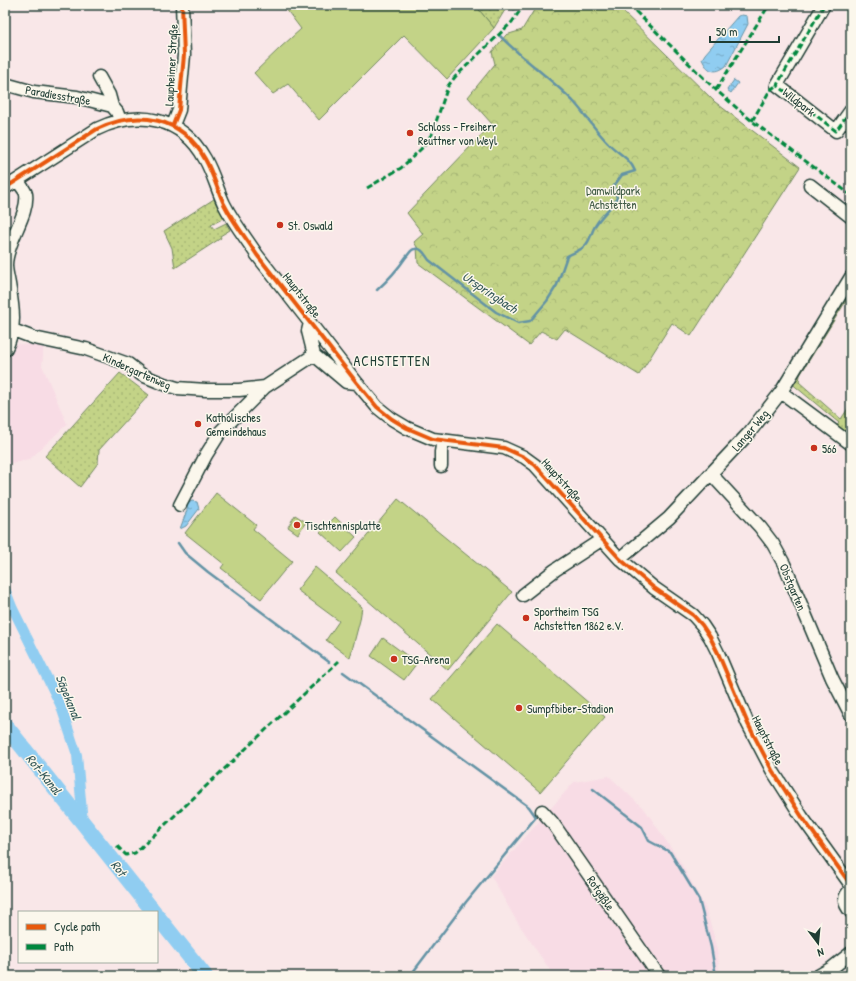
<svg xmlns="http://www.w3.org/2000/svg" width="856" height="981" font-family="'Patrick Hand',sans-serif">
<defs>
<pattern id="grass-dots" width="8" height="8" patternUnits="userSpaceOnUse"><rect width="8" height="8" fill="#c3d387"/><path d="M2 2h.1M6 6h.1" fill="none" stroke="#a7b675" stroke-width="1.8" stroke-linecap="round"/></pattern>
<pattern id="forest-crowns" width="20" height="18" patternUnits="userSpaceOnUse"><rect width="20" height="18" fill="#c3d387"/><path d="M2 6a3 3 0 1 1 6 0M12 15a3 3 0 1 1 6 0" fill="none" stroke="#a7b675"/></pattern>
<pattern id="water-ripples" width="26" height="14" patternUnits="userSpaceOnUse"><rect width="26" height="14" fill="#90cdf1"/><path d="M2 4q2-2 4 0t4 0M15 11q2-2 4 0t4 0" fill="none" stroke="#75a8c4"/></pattern>
</defs>
<rect width="100%" height="100%" fill="#f9e7e8"/>
<filter id="ink" filterUnits="userSpaceOnUse"><feTurbulence type="fractalNoise" baseFrequency=".025" numOctaves="2"/><feDisplacementMap in="SourceGraphic" scale="8" xChannelSelector="R" yChannelSelector="G"/><feConvolveMatrix kernelMatrix="1 2 1 2 8 2 1 2 1" color-interpolation-filters="sRGB"/></filter>
<g filter="url(#ink)">
<path fill="#f8dce5" d="M11,344L43,345V357L42,365L67,424L29,460L5,464V356Z
M609,776L646,811L681,863L705,907L718,949L719,976H554L516,920L491,876L574,782Z"/>
<path fill="url(#grass-dots)" stroke="#71885e" d="M475,5H508L494,28Z
M214,199L224,218L211,225L214,229L226,223L230,230L220,236L221,238L175,268L172,248L164,231Z
M851,285V293L800,375L799,382L841,419L851,404V441L835,428L839,423L790,382Z
M120,373L149,395L99,450L98,463L80,487L45,456Z"/>
<path fill="url(#forest-crowns)" stroke="#71885e" d="M537,5H616L715,102L800,167L691,336L672,323L639,375L565,329L557,339L541,331L529,345L418,263L417,247L414,242L423,234L407,213L492,124L468,97L495,64L492,52L506,35L522,30Z"/>
<path fill="#c3d387" stroke="#71885e" d="M283,5H475L494,28L447,79L404,35L319,120L288,84L273,94L254,73L281,47L301,29Z
M216,493L256,525L253,529L292,561L261,599L221,568L224,564L185,533Z
M398,499L512,592L448,670L336,573Z
M295,515L306,522L298,534L288,527Z
M335,517L356,537L342,552L320,532Z
M315,567L362,607L360,620L350,658L326,640L339,621L297,590Z
M497,624L605,717L540,792L432,699Z
M383,638L417,663L404,680L371,656Z"/>
<path fill="url(#water-ripples)" stroke="#6393a5" d="M742,15L747,16L748,24L726,66C715,75 707,71 702,59L705,54L738,16Z
M734,80L738,83L731,93L727,90Z
M192,501L197,502L199,509L186,526L180,529L187,510V504Z"/>
<g fill="none" stroke-linecap="round" stroke-linejoin="round">
<path stroke="#6393a5" stroke-width="2.5" d="M514,9L515,5
M377,290C388,280 398,269 406,257C409,254 411,249 415,249C422,247 425,255 429,260L496,312L518,323L530,321L547,301L557,285L567,256C575,252 585,249 589,240C592,234 593,228 597,223C603,214 611,208 617,198L614,186L622,175L635,171C630,158 617,153 608,143C595,130 585,114 573,101C550,78 523,59 500,36
M178,543L185,553L208,572L329,662
M343,672L529,807L536,817L466,902L410,976
M593,789L642,827L649,841L670,852L699,900L711,947L716,976"/>
<path stroke="#90cdf1" stroke-width="10" d="M5,589L13,609L60,704L77,755L83,823"/>
<path stroke="#90cdf1" stroke-width="16" d="M5,725L154,912
M157,916L205,976"/>
<defs>
<path id="minor" d="M824,5L777,85L836,131L851,110
M99,77L109,95L112,106
M5,84L34,92L77,97L112,106L117,112L120,120
M173,125L179,110L181,87L184,55L182,5
M810,185L851,217
M5,188L97,129C138,109 182,117 205,159C213,173 217,189 224,204C233,222 246,238 257,255L357,383L377,407L392,419L407,428L433,439L504,448L524,457L535,465L620,559L654,588L693,615L702,625L710,637L718,653L748,724L772,770L802,817L851,885
M310,323L308,331L314,355L346,382L357,383
M13,330L34,338L86,349L128,364L142,375L164,384L177,388L206,390H239L265,387
M5,350C17,328 13,307 9,284C8,278 6,271 6,265C6,242 29,215 26,194C25,190 20,185 18,181
M781,392L851,444
M441,466V452L443,440
M711,474L760,527L773,544L784,564L832,678L851,715
M180,505L206,455L221,431L265,387L314,355
M620,559L669,518L749,433L781,392L851,277
M523,595L555,570L601,540
M542,811L552,822L659,976
M851,890C842,897 844,904 851,912
M818,976L832,968L851,953"/>
</defs>
<use href="#minor" stroke="#1f3d34" stroke-width="15"/>
<use href="#minor" stroke="#fbf7ec" stroke-width="12"/>
<path stroke="#00873e" stroke-width="3" stroke-dasharray="6 3" stroke-linecap="butt" d="M629,5L716,90L752,121L851,195
M824,5L777,85L836,131L851,110
M716,90L769,5
M752,121L770,90L777,85
M367,188L401,168L421,149L432,134L448,86L455,77L512,22L524,5
M117,846L126,855L135,853L339,661"/>
<defs>
<path id="cycleway" d="M173,125L179,110L181,87L184,55L182,5
M5,188L97,129C138,109 182,117 205,159C213,173 217,189 224,204C233,222 246,238 257,255L357,383L377,407L392,419L407,428L433,439L504,448L524,457L535,465L620,559L654,588L693,615L702,625L710,637L718,653L748,724L772,770L802,817L851,885"/>
</defs>
<use href="#cycleway" stroke="#fbf7ec" stroke-width="6"/>
<use href="#cycleway" stroke="#e8590c" stroke-width="4"/>
</g>
</g>
<g fill="#c8321e" stroke="#fbf7ec" stroke-width="1.5">
<circle cx="410" cy="133" r="4"/>
<circle cx="280" cy="225" r="4"/>
<circle cx="198" cy="424" r="4"/>
<circle cx="814" cy="448" r="4"/>
<circle cx="297" cy="525" r="4"/>
<circle cx="526" cy="618" r="4"/>
<circle cx="394" cy="659" r="4"/>
<circle cx="519" cy="708" r="4"/>
</g>
<g text-anchor="middle" dominant-baseline="central" stroke-width="3" stroke-linejoin="round" paint-order="stroke">
<g font-size="12" fill="#1f3d34" stroke="#fbf7ec">
<text transform="translate(171 65) rotate(-87)">Laupheimer Straße</text>
<text transform="translate(58 95) rotate(10)">Paradiesstraße</text>
<text transform="translate(799 102) rotate(38)">Wildpark</text>
<text transform="translate(302 295) rotate(52)">Hauptstraße</text>
<text transform="translate(137 371) rotate(24)">Kindergartenweg</text>
<text transform="translate(750 430) rotate(-50)">Langer Weg</text>
<text transform="translate(562 480) rotate(48)">Hauptstraße</text>
<text transform="translate(793 587) rotate(67)">Obstgarten</text>
<text transform="translate(768 740) rotate(63)">Hauptstraße</text>
<text transform="translate(601 893) rotate(56)">Rotgäßle</text>
</g>
<g font-size="12" fill="#1f3d34" stroke="#fbf7ec" text-anchor="start">
<text x="418" y="126">Schloss - Freiherr<tspan x="418" dy="14">Reuttner von Weyl</tspan></text>
<text x="288" y="225">St. Oswald</text>
<text x="206" y="417">Katholisches<tspan x="206" dy="14">Gemeindehaus</tspan></text>
<text x="822" y="448">566</text>
<text x="305" y="525">Tischtennisplatte</text>
<text x="534" y="611">Sportheim TSG<tspan x="534" dy="14">Achstetten 1862 e.V.</tspan></text>
<text x="402" y="659">TSG-Arena</text>
<text x="527" y="708">Sumpfbiber-Stadion</text>
</g>
<g font-size="12" fill="#405b45" stroke="#fbf7ec">
<text x="613" y="190">Damwildpark<tspan x="613" dy="14">Achstetten</tspan></text>
</g>
<g font-size="13" font-style="italic" fill="#365a5a" stroke="#fbf7ec">
<text transform="translate(490 292) rotate(34)">Urspringbach</text>
<text transform="translate(69 697) rotate(68)">Sägekanal</text>
<text transform="translate(44 774) rotate(51)">Rot-Kanal</text>
<text transform="translate(119 868) rotate(52)">Rot</text>
</g>
<g font-size="14" letter-spacing="1" fill="#1f3d34" stroke="#fbf7ec">
<text x="392" y="360">ACHSTETTEN</text>
</g>
</g>
<rect width="856" height="981" fill="none" stroke="#fbf7ec" stroke-width="20"/>
<rect x="10" y="10" width="836" height="961" fill="none" stroke="#1f3d34" stroke-width="1.5" filter="url(#ink)"/>
<rect x="18" y="911" width="140" height="52" fill="#fbf7ec" stroke="#a3ada2"/>
<rect x="26" y="924" width="20" height="6" fill="#e8590c" stroke="#a3ada2"/>
<text x="54" y="931" font-size="12" fill="#1f3d34">Cycle path</text>
<rect x="26" y="944" width="20" height="6" fill="#00873e" stroke="#a3ada2"/>
<text x="54" y="951" font-size="12" fill="#1f3d34">Path</text>
<g transform="translate(818 943) rotate(164)" stroke="#fbf7ec" stroke-width="3" paint-order="stroke">
<path d="M0-3L7 15L0 10L-7 15Z" fill="#1f3d34"/>
<text y="-6" font-size="11" font-weight="bold" text-anchor="middle" fill="#1f3d34">N</text>
</g>
<path d="M710 36v6h69v-6" fill="none" stroke="#1f3d34" stroke-width="2"/>
<text x="716" y="36" font-size="12" fill="#1f3d34" stroke="#fbf7ec" stroke-width="3" paint-order="stroke">50 m</text>
</svg>
